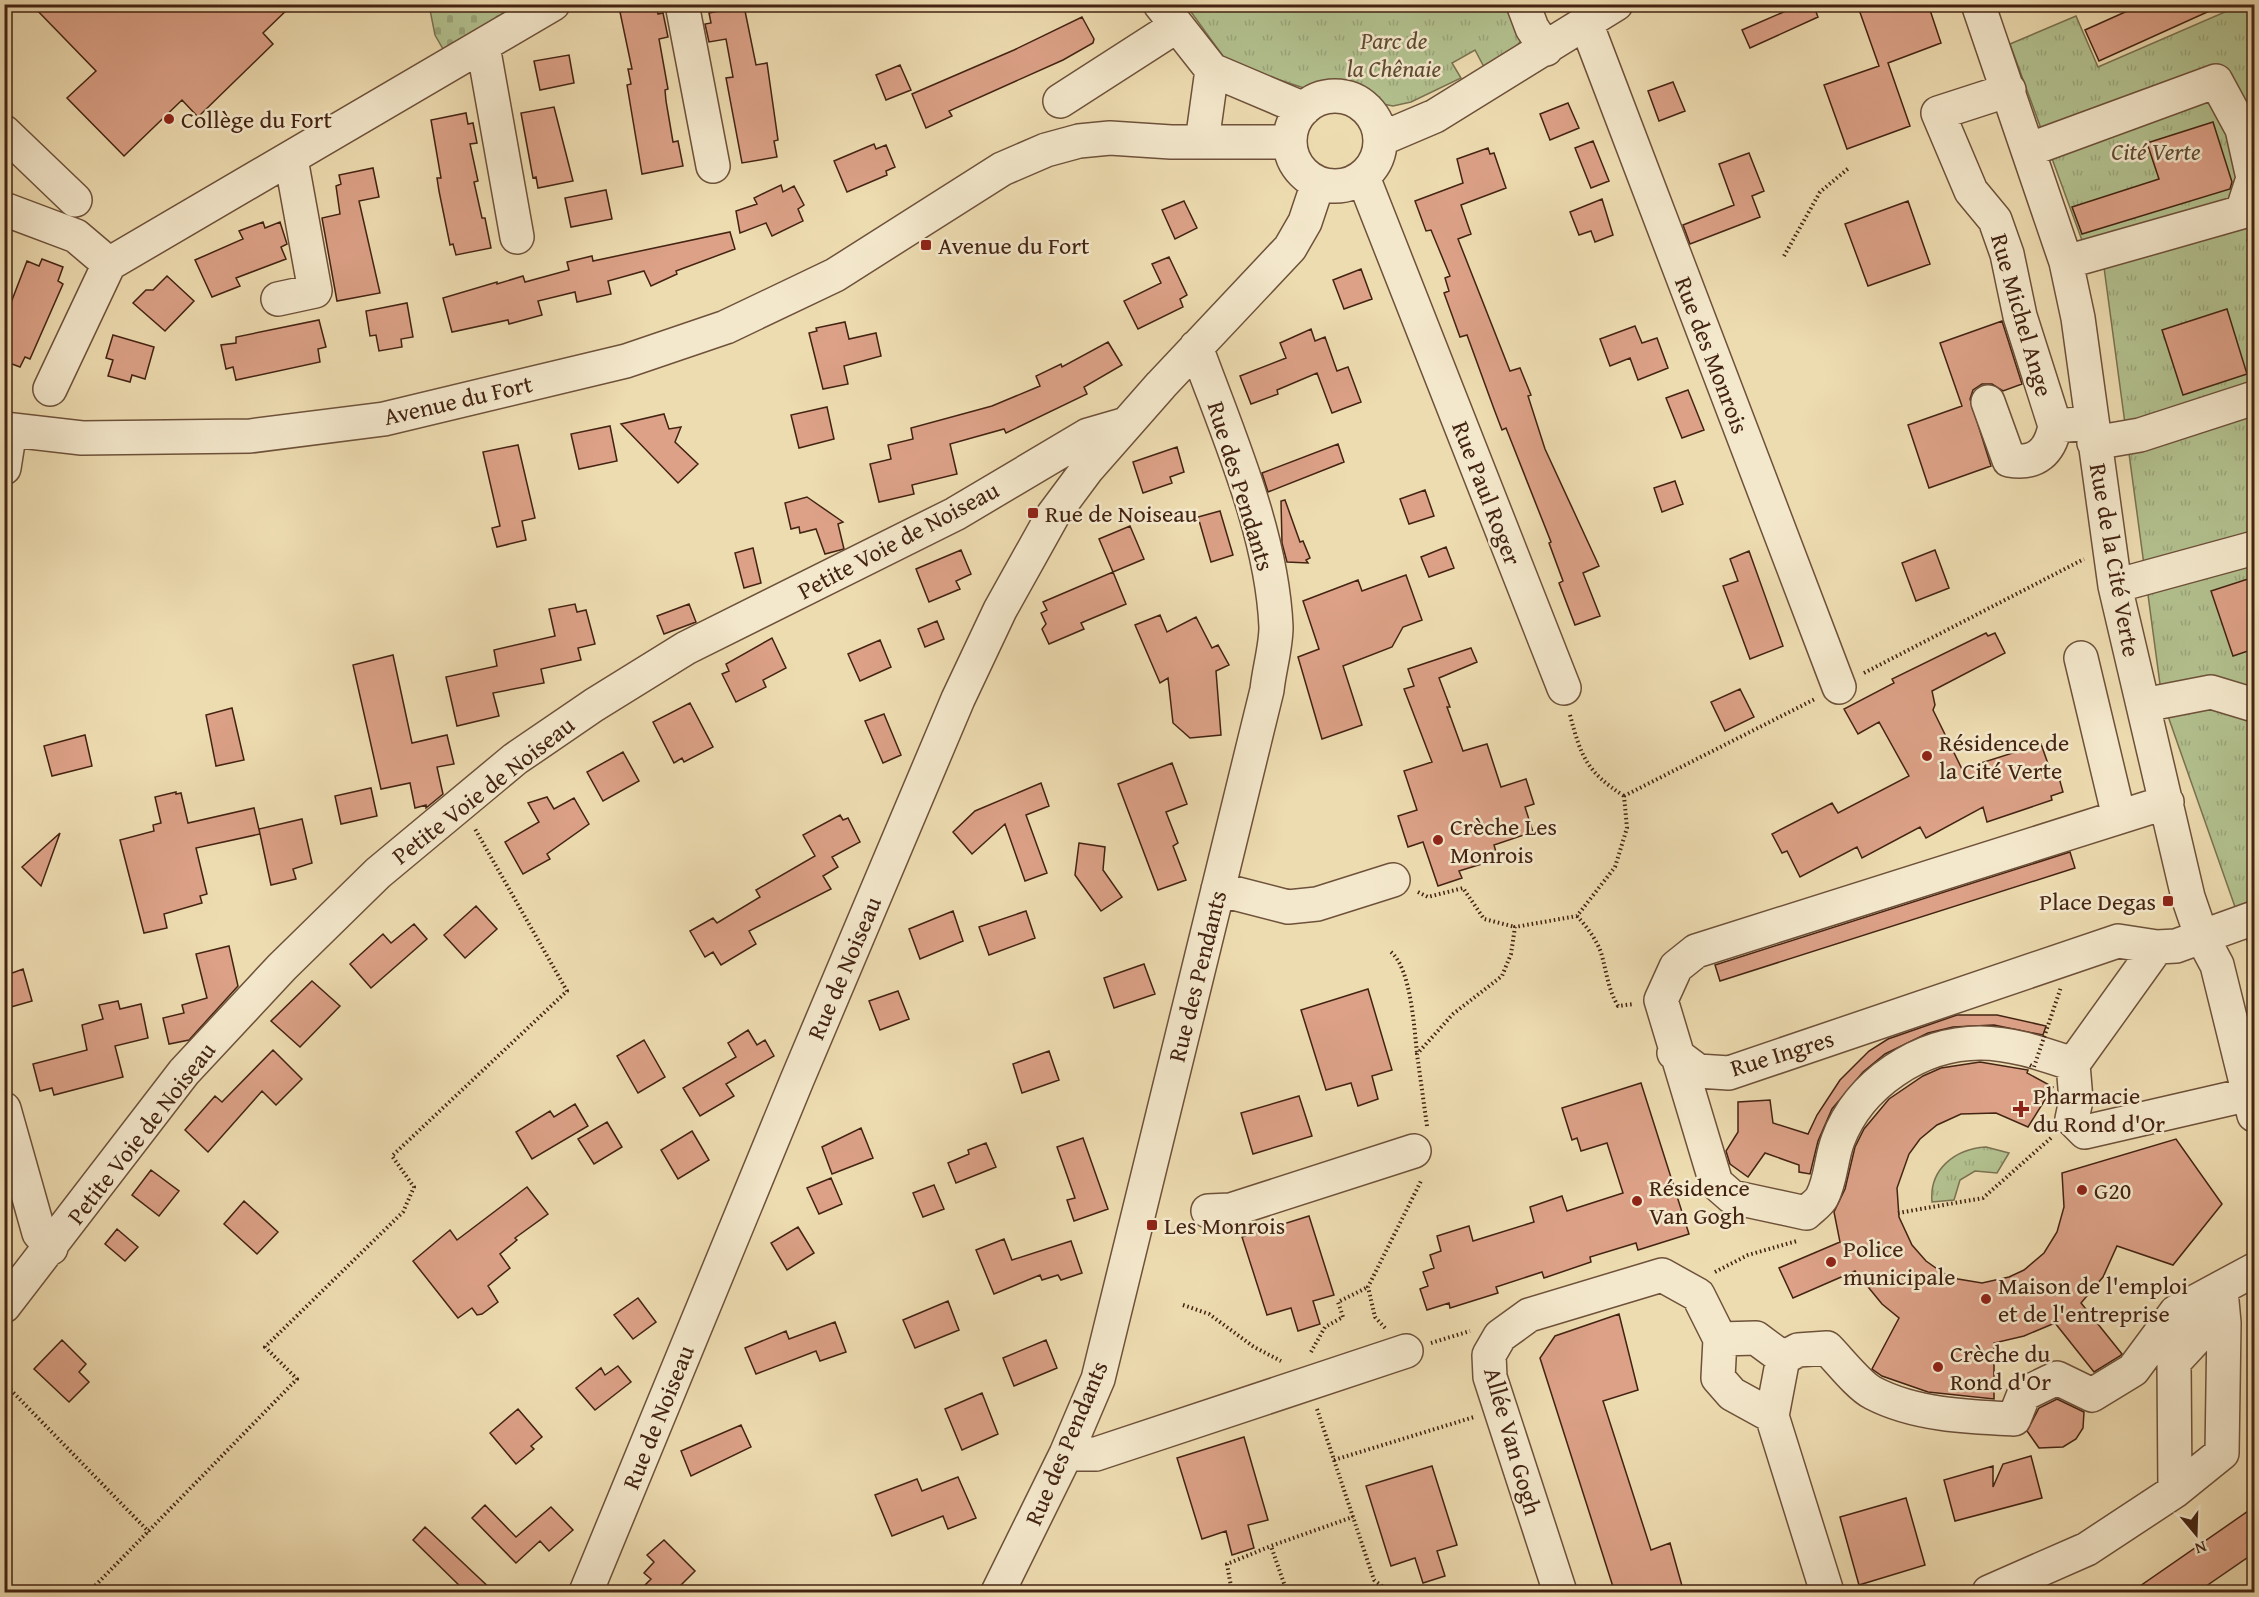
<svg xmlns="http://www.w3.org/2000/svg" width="2259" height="1597" font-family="'Gentium Book Plus',serif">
<defs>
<pattern id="cemetery-stones" width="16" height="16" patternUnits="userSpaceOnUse" patternTransform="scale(1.5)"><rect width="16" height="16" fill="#b3c290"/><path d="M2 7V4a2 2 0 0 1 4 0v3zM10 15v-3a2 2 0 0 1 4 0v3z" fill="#9ba67b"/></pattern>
<pattern id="park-tufts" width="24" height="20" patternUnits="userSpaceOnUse" patternTransform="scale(1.5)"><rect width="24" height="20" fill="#b3c290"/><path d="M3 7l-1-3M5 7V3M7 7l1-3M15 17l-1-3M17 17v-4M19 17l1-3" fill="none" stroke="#9ba67b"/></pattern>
</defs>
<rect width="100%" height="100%" fill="#eedcb1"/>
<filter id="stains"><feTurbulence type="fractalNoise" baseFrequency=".00333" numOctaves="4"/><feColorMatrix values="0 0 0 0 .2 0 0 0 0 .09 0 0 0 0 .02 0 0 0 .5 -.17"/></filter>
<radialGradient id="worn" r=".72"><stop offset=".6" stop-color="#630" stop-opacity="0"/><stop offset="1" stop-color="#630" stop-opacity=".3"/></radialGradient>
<path fill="url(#cemetery-stones)" stroke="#7b7251" stroke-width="1.5" d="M429,5H534L447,56L435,35Z"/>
<path fill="url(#park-tufts)" stroke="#7b7251" stroke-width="1.5" d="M1186,5H1554L1544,12L1511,53L1484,67L1475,50L1452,63L1461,78L1411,102L1393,106L1378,103L1361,91L1344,84L1307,89L1234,65L1225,59Z
M2241,5H2254V961L2162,699L2103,260L2087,254L2010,44L2076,16L2098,67Z
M1986,1147L2009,1153L1997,1173L1975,1171L1960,1180L1954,1200L1932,1202C1929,1169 1955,1149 1986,1147Z"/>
<path fill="#dca187" stroke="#432312" stroke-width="1.5" d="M31,4H293L263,33L273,44L198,117L182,100L124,156L67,98L96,71Z
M633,4H656L658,14L663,13L668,37L659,39L668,89L665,90L666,101L673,142L678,141L683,166L642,174L627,85L631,84L628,69H632L620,12L633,9Z
M1802,4H1813L1818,17L1750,48L1742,30Z
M1857,4H1928L1941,43L1888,63L1910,126L1847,149L1824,85L1879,66Z
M2143,4H2225L2099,61L2085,30Z
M744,6L756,65L767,63L778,140L774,141L777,157L742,163L726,78L733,77L726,39L709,42L705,24L711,23L709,13Z
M1082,17L1094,39L1093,43L1063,60L949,111L952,116L926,128L912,94L1014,50Z
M569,55L574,83L540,90L534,61Z
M900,65L911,90L886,100L876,75Z
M1673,82L1685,111L1659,121L1648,91Z
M1568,103L1579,128L1550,140L1540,114Z
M554,107L573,181L538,188L536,177L533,178L521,113Z
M466,113L468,124L473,123L477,143L470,144L478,181L474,182L482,218H485L491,248L456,255L453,244L450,245L439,191L437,178H441L431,120Z
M2213,122L2232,182L2230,189L2082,234L2072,207L2159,179L2147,143Z
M1593,141L1609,181L1591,188L1575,148Z
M874,144L876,149L886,145L895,167L886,171L887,175L847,192L834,161Z
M1488,148L1490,154L1494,153L1506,188L1461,205L1471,234L1458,239L1510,371L1520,368L1531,395L1528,396L1545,449L1599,566L1583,573L1600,616L1575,625L1559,583L1563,581L1549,543L1551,542L1506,428L1502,430L1494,409L1467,335L1460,337L1444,293L1449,291L1445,278L1450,276L1431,230L1426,231L1415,201L1463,183L1457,159Z
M1749,153L1764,191L1752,196L1760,217L1690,244L1683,225L1734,205L1719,164Z
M373,168L379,197L359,201L380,293L337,301L322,218L340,214L336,186L341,184L339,175Z
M781,185L783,192L794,186L804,205L798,209L803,221L772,236L766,223L740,233L736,211L757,204L754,198Z
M606,190L612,219L571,227L565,198Z
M1602,199L1613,235L1595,242L1591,231L1579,235L1570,212Z
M1184,201L1197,228L1175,239L1162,210Z
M1908,201L1930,264L1868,286L1845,224Z
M263,222L265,228L280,222L287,244L281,247L286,259L236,278L240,286L212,297L195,260L243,239L239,231Z
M730,232L735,249L676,271L677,274L651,286L644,271L608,281L611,294L577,302L575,292L538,301L542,315L509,324L508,320L452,332L443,298L497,282V284L523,276L525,282L569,270L567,262L592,256L593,261Z
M1169,257L1187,295L1180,299L1183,307L1138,329L1124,301L1161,283L1152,264Z
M42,259L63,267L58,281L63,284L30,359L25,357L20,367L4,361V321L27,261L39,266Z
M1361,269L1372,299L1344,309L1333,280Z
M167,276L194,301L165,331L133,303L146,290H153Z
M407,303L413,337L401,339L402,347L379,351L376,335L370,336L366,311Z
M2227,309L2247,374L2183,395L2162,330Z
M319,320L326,347L318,349L320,362L236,380L233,367L226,369L221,345L236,343V337Z
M2002,321L2022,384L2003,391L1992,384H1982L1973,390L1970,399L1991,466L1929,488L1908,425L1962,406L1940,343Z
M845,322L849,339L876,333L881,356L844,366L848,384L823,389L809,333L817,331L816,328Z
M1635,326L1642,343L1657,338L1668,368L1638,380L1630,358L1610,366L1600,339Z
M1311,329L1315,341L1325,337L1337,371L1348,367L1361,402L1332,413L1317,373L1277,390L1278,394L1251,404L1240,376L1286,358L1280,343Z
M113,335L154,347L145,379L132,375L130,382L108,376L113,360L106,358Z
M1108,342L1122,365L1084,387L1087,394L1006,433L1004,429L950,444L957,474L912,485L914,494L879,502L870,464L891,459L888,445L913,439L911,428L992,406L1040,386L1036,376L1061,364L1062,367Z
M1688,390L1704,430L1682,438L1666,398Z
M827,407L834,439L799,448L791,415Z
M664,414L669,429L681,427L675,442L698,464L678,483L621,424Z
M610,426L617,461L579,469L571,434Z
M1338,444L1344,462L1268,492L1262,473Z
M518,445L535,518L522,521L526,540L497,547L492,528L500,526L483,452Z
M1177,447L1184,472L1170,477L1172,483L1143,493L1133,462Z
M1675,481L1683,504L1662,512L1654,488Z
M1425,490L1434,516L1409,524L1400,499Z
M807,497L843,522L838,524L844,549L825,554L816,529L800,533L799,527L791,529L785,503Z
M1285,500L1300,542L1303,541L1310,558L1306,560L1308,563L1287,562L1282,543L1281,501Z
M1220,511L1233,555L1211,562L1198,517Z
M1130,526L1144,559L1113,572L1099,539Z
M1446,547L1454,568L1429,577L1421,557Z
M753,548L761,583L744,588L735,553Z
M961,550L971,574L956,581L960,589L929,602L916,569Z
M1935,550L1949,588L1916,601L1902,563Z
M1749,551L1783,646L1750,659L1723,586L1738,581L1730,559Z
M1113,572L1126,604L1081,623L1084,629L1049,644L1042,629L1046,624L1041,613L1047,610L1043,602Z
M1406,575L1422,620L1403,627L1392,647L1343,666L1362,725L1322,739L1298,657L1319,649L1303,601L1358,580L1362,591Z
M2254,577V649L2233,656L2211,591Z
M575,604L577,612L586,610L595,644L578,648L581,660L541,669L544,683L493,693L499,716L457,726L446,677L497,666L494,650L555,636L549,609Z
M689,604L696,622L664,634L657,616Z
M1160,615L1167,632L1196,617L1212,648L1218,645L1229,665L1216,671L1221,735L1190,738L1173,723L1168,678L1160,683L1135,625Z
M937,621L944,639L925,647L918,629Z
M1986,633L1988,636L1995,633L2005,653L1932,691L1935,705L1933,710L1962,769L2041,744L2052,775L2058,774L2063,792L2051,796L2052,800L1987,822L1983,807L1926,838L1920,827L1862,858L1857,847L1800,877L1787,851L1782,853L1772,834L1832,803L1838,813L1909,776L1879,722L1858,734L1844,709L1894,683L1892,679Z
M772,638L786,668L763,680L766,687L736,702L722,674L729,671L726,664Z
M880,640L891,667L860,681L848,654Z
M1471,648L1477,662L1439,678L1450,707H1447L1463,751L1487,744L1501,787L1526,779L1534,804L1525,807L1533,832L1494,845L1498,859L1459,871L1462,878L1438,886L1423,842L1408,847L1398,816L1417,810L1404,771L1432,762L1404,689L1414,686L1408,669Z
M393,655L412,743L447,735L454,764L437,767L443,794L426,808V805L415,808L410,783L381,789L353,665Z
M1740,689L1754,717L1725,731L1711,702Z
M690,703L713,747L684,762L682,758L674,763L653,722Z
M232,708L244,760L216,766L206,715Z
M884,714L901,755L883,763L865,721Z
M85,735L92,766L52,776L44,746Z
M623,752L639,781L603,801L587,772Z
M1172,763L1187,804L1166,812L1178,843L1173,846L1186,880L1158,890L1118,784Z
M1041,783L1049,806L1026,815L1047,873L1025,881L1005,824L972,854L953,832L975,811Z
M371,788L377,816L341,824L335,796Z
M176,792V794L181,793L188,823L254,808L260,834L196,848L207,894L200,896L202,903L164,914L167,928L144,933L120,840L154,831L153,825L161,823L155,797Z
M547,797L554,809L574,798L589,824L547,854L550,859L523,874L505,842L539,822L528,803Z
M840,815L843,820L848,818L860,842L832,857L838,867L823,876L831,889L749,931L756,944L721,965L713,952L705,957L690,931L713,918L717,923L760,897L756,890L815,856L803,835Z
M302,819L312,863L293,869L296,879L271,885L259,829Z
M60,833L41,886L22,867Z
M1079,843L1105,847L1103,870L1122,897L1101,911L1075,875Z
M2070,852L2075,868L1720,981L1715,965Z
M476,906L497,929L465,958L444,935Z
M953,911L963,941L920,959L909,929Z
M1026,911L1035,938L989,955L979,927Z
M414,924L427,939L371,988L350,964L383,934L391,943Z
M229,946L238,986L189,1040L169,1044L163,1018L184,1013L182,1005L207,998L196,954Z
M1144,964L1155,994L1114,1008L1104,978Z
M23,969L32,1001L4,1009V976Z
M312,981L340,1006L300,1047L271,1021Z
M1368,989L1392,1070L1372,1076L1378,1099L1358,1106L1351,1083L1326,1090L1301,1010Z
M898,991L909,1019L880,1030L869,1001Z
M118,1001L120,1009L141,1004L148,1038L115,1046L123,1077L54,1095L52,1088L40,1091L33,1064L87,1050L82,1025L103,1019L99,1005Z
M1957,1015H1997L2046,1026L2043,1035L1994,1025L1953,1027L1928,1033L1885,1054L1863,1072L1832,1109L1818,1141L1810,1174L1799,1172V1165L1765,1153L1748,1177L1730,1164L1726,1151L1738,1132V1102L1770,1100L1773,1123L1808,1134L1817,1115L1840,1080L1869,1051L1888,1039Z
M748,1030L757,1045L765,1040L774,1056L726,1084L734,1096L700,1116L683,1088L736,1057L728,1043Z
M644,1040L665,1077L638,1093L617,1056Z
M273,1050L302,1079L276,1105L262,1091L208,1152L185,1130L215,1096L222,1102Z
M1049,1051L1059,1080L1022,1093L1013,1064Z
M1980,1062L2028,1070L2027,1073L2053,1087L2028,1127L1996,1113L1961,1114L1937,1125L1920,1139L1909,1154L1897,1188L1899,1217L1912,1245L1926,1261L1943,1273L1958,1279L1982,1283L2009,1277L2024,1270L2044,1253L2057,1232L2064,1207L2062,1173L2176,1139L2222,1204L2173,1265L2117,1246L2103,1277L2081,1303L2122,1354L2120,1356L2094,1372L2055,1323L2024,1336L1994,1343V1399L1928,1392L1882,1376L1872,1369L1899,1318L1882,1304L1855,1271L1793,1298L1779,1268L1840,1242L1834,1212L1845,1189L1855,1147L1864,1129L1889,1099L1923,1076L1941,1068Z
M1641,1083L1689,1234L1638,1250L1636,1243L1590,1257L1591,1262L1544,1278L1542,1272L1496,1287L1498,1293L1450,1308L1449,1303L1427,1310L1420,1289L1428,1286L1423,1272L1434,1268L1430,1255L1441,1251L1437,1236L1469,1226L1473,1241L1534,1222L1530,1207L1562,1196L1567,1211L1623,1193L1607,1143L1581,1151L1577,1138L1572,1140L1562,1108Z
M1299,1096L1312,1136L1253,1154L1241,1113Z
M575,1104L588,1126L532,1159L516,1132L550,1111L554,1117Z
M607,1122L622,1147L594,1164L578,1139Z
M861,1128L873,1158L832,1174L822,1147Z
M692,1131L709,1160L678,1179L661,1150Z
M1083,1138L1108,1209L1074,1221L1067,1200L1075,1198L1057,1147Z
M986,1143L996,1167L956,1183L948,1163L969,1154L968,1150Z
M151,1170L179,1191L159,1216L132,1195Z
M831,1178L842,1204L819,1214L807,1188Z
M934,1185L944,1209L923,1217L913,1193Z
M527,1187L548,1214L515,1238L517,1240L500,1254L510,1268L488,1286L498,1302L482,1314L477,1315L472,1308L458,1318L413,1261L450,1230L457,1240Z
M244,1201L278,1232L257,1254L224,1224Z
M1309,1216L1334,1295L1313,1301L1320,1324L1298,1331L1291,1308L1267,1315L1242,1237Z
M798,1227L814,1253L787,1270L771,1243Z
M117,1229L138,1247L125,1261L105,1244Z
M1004,1239L1012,1260L1071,1241L1082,1273L1061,1280L1058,1275L1042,1280L1040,1275L994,1294L976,1250Z
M638,1298L656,1322L633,1339L614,1315Z
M948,1301L959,1330L915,1348L903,1320Z
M1619,1314L1638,1390L1603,1401L1651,1550L1670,1543L1684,1593H1615L1540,1358L1555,1336Z
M835,1322L846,1352L820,1361L816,1351L756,1374L745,1348L786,1331L789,1339Z
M62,1340L86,1364L79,1372L89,1382L69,1402L34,1369Z
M1046,1340L1057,1368L1014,1386L1003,1358Z
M618,1366L631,1382L595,1410L576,1388L601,1368L605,1375Z
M982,1393L998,1434L962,1450L945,1409Z
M2057,1399L2084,1412L2083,1428L2076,1439L2063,1447L2039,1448L2027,1431L2039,1408Z
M518,1409L542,1437L531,1446L534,1449L516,1464L490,1433Z
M741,1425L751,1447L691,1476L681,1451Z
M1244,1437L1268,1520L1248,1525L1254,1548L1232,1555L1226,1531L1202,1539L1177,1458Z
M2031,1456L2042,1498L1955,1521L1944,1480L1993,1466V1487L2003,1464Z
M1432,1466L1457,1545L1437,1551L1445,1576L1423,1583L1415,1558L1391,1566L1366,1486Z
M958,1477L976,1518L948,1529L943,1516L892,1536L875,1495L917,1479L922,1491Z
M1906,1498L1925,1565L1859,1585L1840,1517Z
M485,1505L516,1537L551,1507L573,1530L549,1551L540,1541L516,1563L472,1518Z
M2254,1507V1553L2196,1593H2130Z
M425,1527L495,1593H467L413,1540Z
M664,1540L695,1571L673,1593H637L651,1579L644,1573L654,1562L647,1555Z"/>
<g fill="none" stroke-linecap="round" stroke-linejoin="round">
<defs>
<path id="minor" d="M682,4L713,166
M1160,4L1212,70L1304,109
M1523,4L1532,28L1546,49
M1978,4L2066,262L2078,318L2115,586L2188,897L2201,935L2217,965L2254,1115
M1586,23L1839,687
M483,46L517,237
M2009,90L1938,113L1971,191L1995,220L2007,254L2020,316L2055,426L2091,423
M1290 141a45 45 0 1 1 90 0a45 45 0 1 1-90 0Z
M1060,101L1175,27
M4,132L75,200
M1381,139L1435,116L1616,4
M1202,142L1212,70
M2028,150L2216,81L2242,129L2253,178L2242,212L2066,262
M1363,177L1564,688
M4,209L76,236L109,264L553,4
M278,299L315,291L291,159
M50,389L109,264
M1988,402L2009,460C2036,465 2050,452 2055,426
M4,429L82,438L250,436L384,419L626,361L726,327L835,275L1002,169L1046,150L1079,141L1110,138L1171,142H1290
M2094,443L2140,435L2254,398
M4,468L10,430
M2115,586L2254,548
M2081,658L2119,817
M2144,705L2211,692L2254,705
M1218,889L1288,907L1317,904L1393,880
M2157,947L2073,1064L2076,1100L2072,1119L2085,1132L2250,1094
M1674,1053L1698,1071L1729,1073L2118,941L2157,947L2176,946L2254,918
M2073,1064C2043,1054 2012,1043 1980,1043C1920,1043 1859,1084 1838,1140C1831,1158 1831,1180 1822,1197C1819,1203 1811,1208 1806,1213L1732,1197L1716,1183L1661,1000L1676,967L1696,951L2167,802
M4,1109L39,1233L51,1248
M1208,1211L1231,1210L1414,1151
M4,1306L184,1072L282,967L378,873L515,759L594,705L686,648L955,514L1088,435L1126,424
M1720,1339L1756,1338L1783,1358
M1066,1454H1096L1406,1351
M2175,1491L2174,1362L2199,1335L2224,1323
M586,1592L797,1080L958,699L1000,610L1053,515L1088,468L1161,385L1290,248L1305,222L1318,183
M998,1592L1066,1454L1098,1379L1267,690C1269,670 1276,647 1276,627C1272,533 1228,435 1196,347
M1560,1592L1490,1377L1489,1355L1500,1336L1529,1315L1662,1275L1698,1295L1720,1339L1718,1378L1732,1394L1772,1416
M1827,1592L1772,1416L1783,1358L1798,1350L1827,1348C1839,1360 1859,1386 1873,1393C1915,1415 1969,1417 2014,1419L2024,1394L2057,1378L2092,1395L2133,1370L2176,1312L2254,1270
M1989,1592L2087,1549L2175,1491L2222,1453L2224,1323L2221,1290"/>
</defs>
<use href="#minor" stroke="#6e513a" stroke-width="36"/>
<path stroke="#432312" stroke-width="4" stroke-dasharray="1.5 3" stroke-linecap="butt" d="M2248,239L2254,253
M1784,256L1820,192L1850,167
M1864,673L2084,559
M1570,715C1581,757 1587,772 1624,796
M1624,796L1815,699
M1418,892L1428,897L1463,888L1484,919L1515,927
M1577,916C1587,927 1598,941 1602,956C1607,974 1608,989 1618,1006L1634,1004
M1391,952C1411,969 1414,1027 1417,1053
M1427,1126L1417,1054L1453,1014L1502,976L1511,954L1515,927L1577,916L1615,867L1627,828L1624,796
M1898,1213L1983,1198L2052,1137
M1715,1272L1748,1255L1797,1241
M1183,1305L1209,1314L1254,1347L1281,1361
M1385,1328L1375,1317L1368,1287L1422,1179
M1431,1343L1470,1331
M1311,1352L1325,1327L1343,1317L1338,1302L1368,1287
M4,1383L149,1532
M1317,1409L1374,1580L1388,1591L1401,1592
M1334,1460L1474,1417
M89,1592L297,1379L265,1347L403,1212L414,1187L392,1156L567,991L475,829
M1232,1592L1227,1564L1271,1546
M1287,1592L1271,1546L1353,1517"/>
<use href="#minor" stroke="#f4e8cc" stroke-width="33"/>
<path stroke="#432312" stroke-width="4" stroke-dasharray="1.5 3" stroke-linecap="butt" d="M2030,1065L2034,1067L2061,987"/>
</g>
<g fill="#8f2418" stroke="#f4e8cc" stroke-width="2">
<circle cx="169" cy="119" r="6"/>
<rect x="920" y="239" width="12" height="12" rx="3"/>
<rect x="1027" y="507" width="12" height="12" rx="3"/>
<circle cx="1927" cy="756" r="6"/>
<circle cx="1438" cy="840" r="6"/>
<rect x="2162" y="895" width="12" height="12" rx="3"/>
<path d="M2018 1100h6v6h6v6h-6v6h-6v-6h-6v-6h6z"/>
<circle cx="2082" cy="1190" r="6"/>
<circle cx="1637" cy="1201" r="6"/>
<rect x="1146" y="1219" width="12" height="12" rx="3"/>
<circle cx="1831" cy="1262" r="6"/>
<circle cx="1986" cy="1299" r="6"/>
<circle cx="1938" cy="1367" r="6"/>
</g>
<g text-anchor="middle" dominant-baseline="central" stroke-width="5" stroke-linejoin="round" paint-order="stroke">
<g font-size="24" font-style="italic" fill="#5f4b32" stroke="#f4e8cc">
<text x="1394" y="40">Parc de<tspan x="1394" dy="28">la Chênaie</tspan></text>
<text x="2156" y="151">Cité Verte</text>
</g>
<g font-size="24" fill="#432312" stroke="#f4e8cc" text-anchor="start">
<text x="181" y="119">Collège du Fort</text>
<text x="938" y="245">Avenue du Fort</text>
<text x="1045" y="513">Rue de Noiseau</text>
<text x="1939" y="742">Résidence de<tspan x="1939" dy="28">la Cité Verte</tspan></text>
<text x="1450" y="826">Crèche Les<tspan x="1450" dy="28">Monrois</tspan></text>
<text x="2156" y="901" text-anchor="end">Place Degas</text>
<text x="2033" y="1095">Pharmacie<tspan x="2033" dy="28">du Rond d'Or</tspan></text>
<text x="1649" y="1187">Résidence<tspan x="1649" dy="28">Van Gogh</tspan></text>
<text x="2094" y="1190">G20</text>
<text x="1164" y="1225">Les Monrois</text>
<text x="1843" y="1248">Police<tspan x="1843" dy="28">municipale</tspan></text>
<text x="1998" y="1285">Maison de l'emploi<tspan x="1998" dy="28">et de l'entreprise</tspan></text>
<text x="1950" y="1353">Crèche du<tspan x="1950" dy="28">Rond d'Or</tspan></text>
</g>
<g font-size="24" fill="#432312" stroke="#f4e8cc">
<text transform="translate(2022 315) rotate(74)">Rue Michel Ange</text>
<text transform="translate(1712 355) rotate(69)">Rue des Monrois</text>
<text transform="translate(458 400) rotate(-13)">Avenue du Fort</text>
<text transform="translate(1241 486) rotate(73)">Rue des Pendants</text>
<text transform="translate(1487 493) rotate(69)">Rue Paul Roger</text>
<text transform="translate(898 540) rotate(-28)">Petite Voie de Noiseau</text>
<text transform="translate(2115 560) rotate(80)">Rue de la Cité Verte</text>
<text transform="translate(483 790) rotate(-38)">Petite Voie de Noiseau</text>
<text transform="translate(844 968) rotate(-67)">Rue de Noiseau</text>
<text transform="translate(1197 976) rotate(-76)">Rue des Pendants</text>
<text transform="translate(1782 1053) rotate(-17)">Rue Ingres</text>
<text transform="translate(141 1133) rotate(-52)">Petite Voie de Noiseau</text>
<text transform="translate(658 1417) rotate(-68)">Rue de Noiseau</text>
<text transform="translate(1513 1441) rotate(74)">Allée Van Gogh</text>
<text transform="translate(1066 1443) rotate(-67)">Rue des Pendants</text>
</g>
</g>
<rect width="2259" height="1597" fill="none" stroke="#eedcb1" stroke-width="24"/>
<rect x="6" y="6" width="2247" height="1585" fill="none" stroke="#432312" stroke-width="3"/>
<rect x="12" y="12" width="2235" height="1573" fill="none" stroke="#432312" stroke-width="1.5"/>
<g transform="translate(2196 1534) rotate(161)" stroke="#f4e8cc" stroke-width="4.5" paint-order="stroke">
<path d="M0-4.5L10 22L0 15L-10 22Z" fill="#432312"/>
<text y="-9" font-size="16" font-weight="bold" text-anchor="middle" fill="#432312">N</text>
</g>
<rect width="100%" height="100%" filter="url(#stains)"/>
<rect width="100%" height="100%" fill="url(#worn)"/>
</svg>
